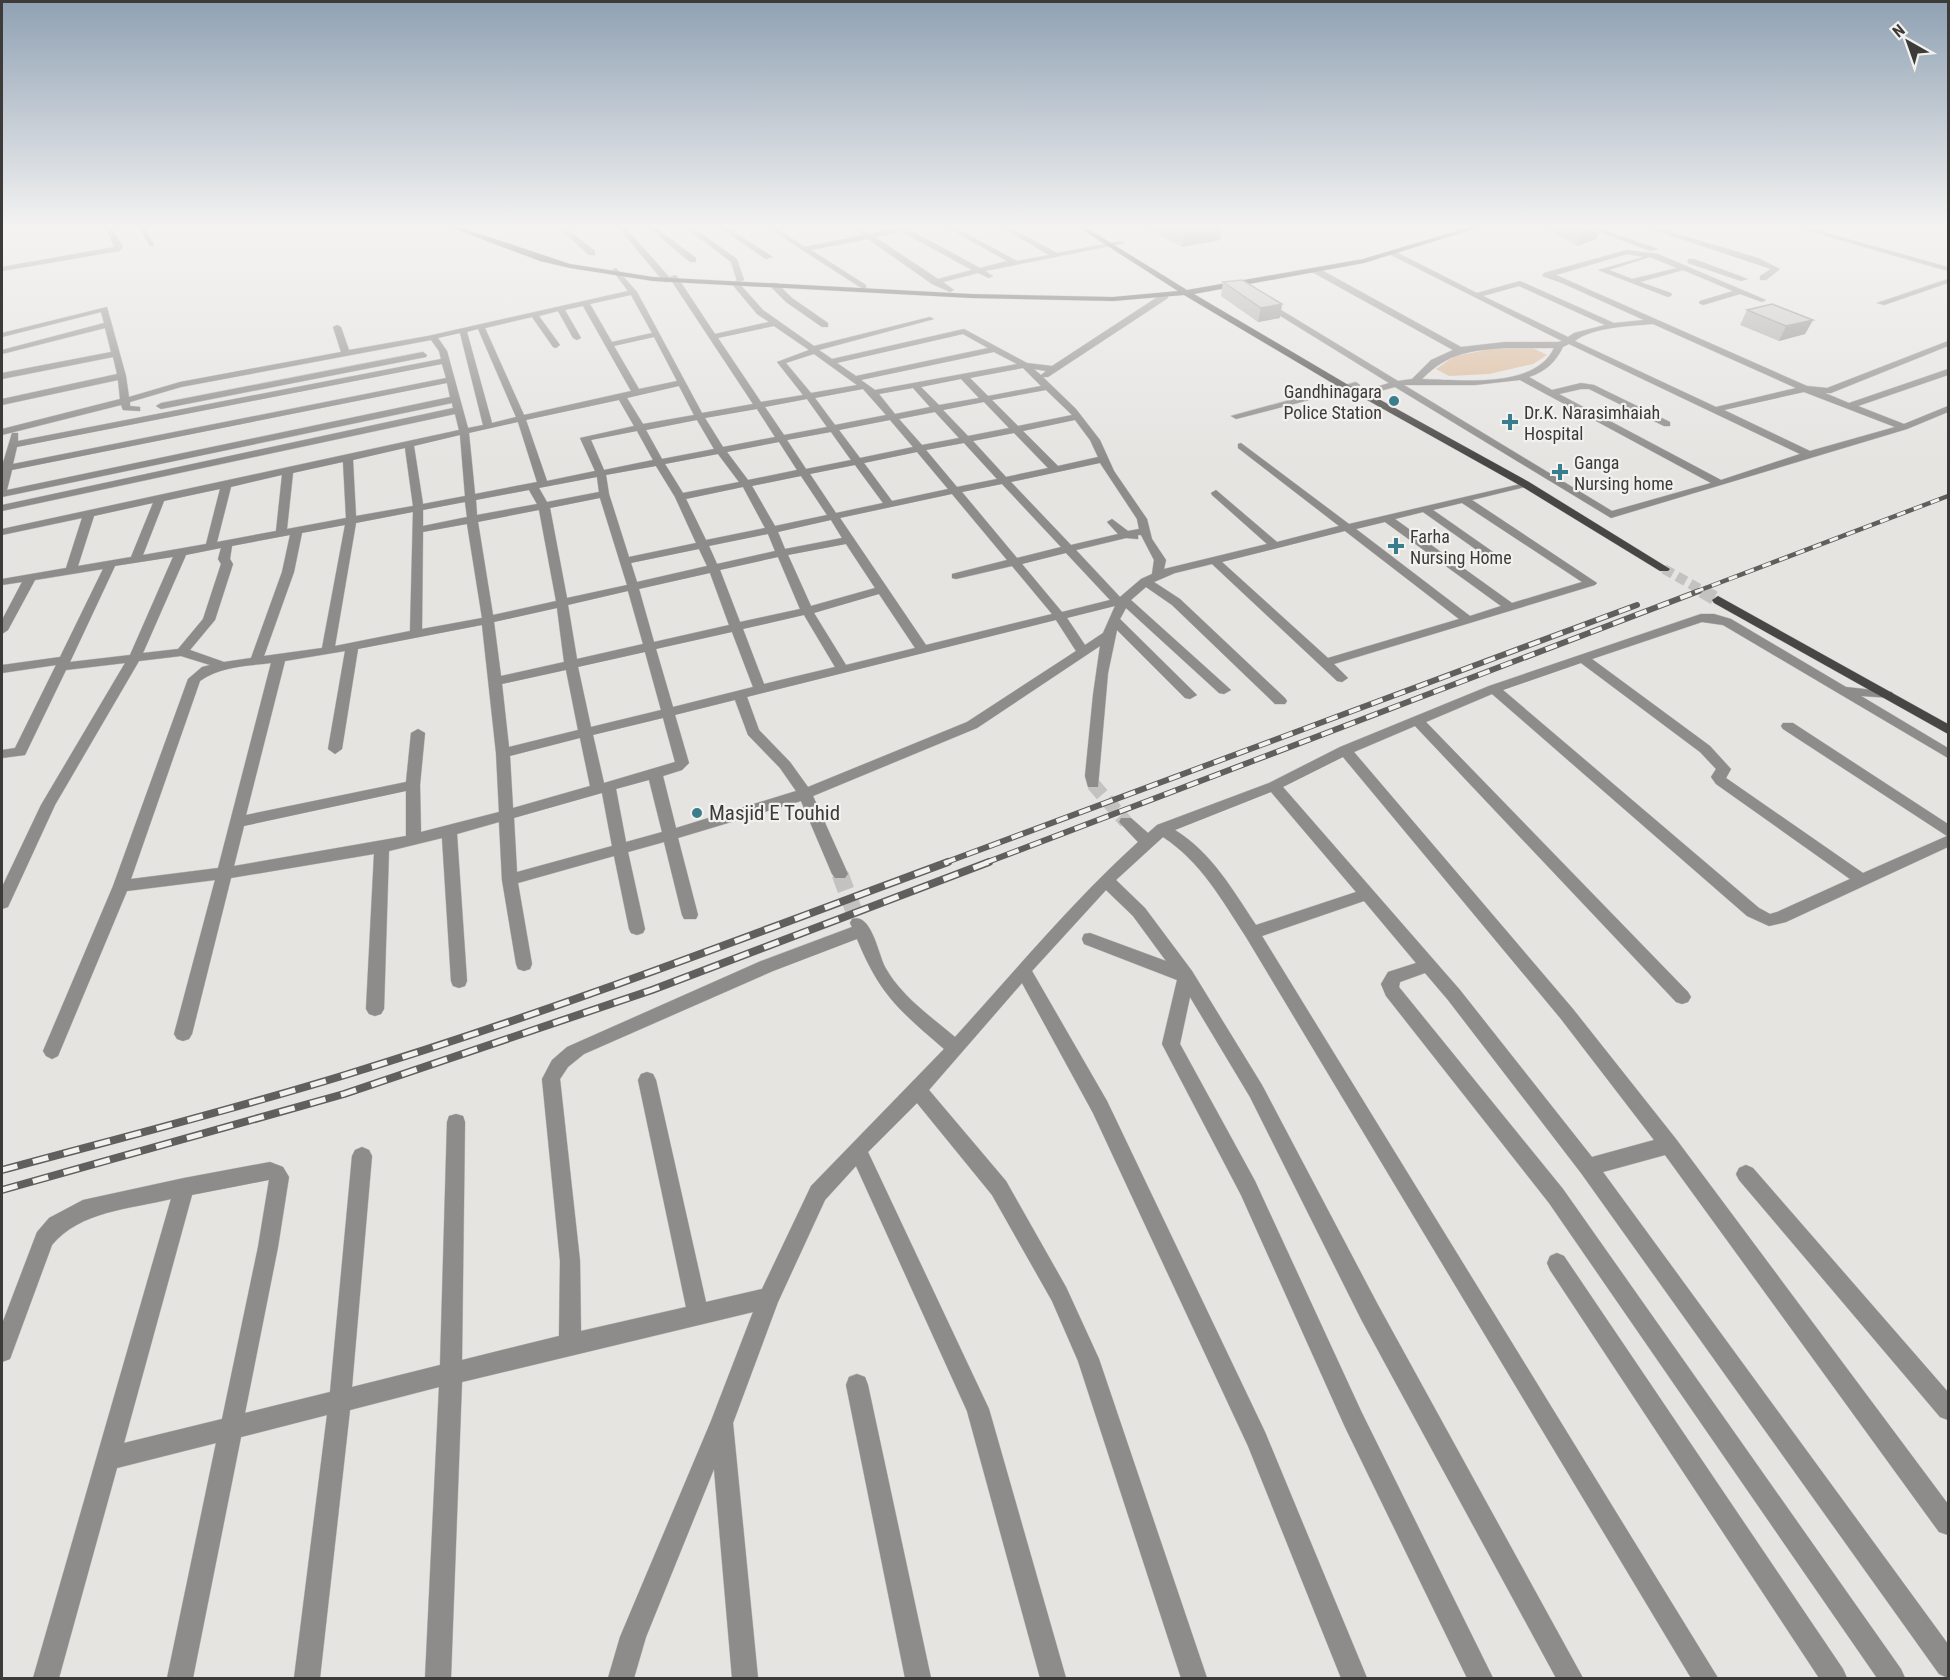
<svg xmlns="http://www.w3.org/2000/svg" width="1950" height="1680" font-family="'Roboto Condensed',sans-serif">
<rect width="100%" height="100%" fill="#e6e4e1"/>
<path fill="#dcba9b" d="M1497,348H1533L1547,355L1533,364L1489,374L1449,376L1436,369L1455,356Z"/>
<g fill="none" stroke-linecap="round" stroke-linejoin="round">
<path stroke="#c4c2c0" stroke-width="14" stroke-dasharray="14 7" stroke-linecap="butt" d="M1093,784L1126,822"/>
<path stroke="#c4c2c0" stroke-width="17" stroke-dasharray="17 9" stroke-linecap="butt" d="M840,874L858,922"/>
<path stroke="#c4c2c0" stroke-width="10" stroke-dasharray="10 5" stroke-linecap="butt" d="M1664,569L1705,592"/>
<path stroke="#c4c2c0" stroke-width="14" stroke-dasharray="14 7" stroke-linecap="butt" d="M1702,591L1718,600"/>
<defs>
<path id="minor" d="M106,227H112L123,247L119,251L2,271V267L114,247Z
M139,227H145L154,246H150Z
M558,227H565L595,251V255H589Z
M618,227H625L670,278V282H664Z
M648,227H655L696,258V262H690Z
M685,227H692L737,259L744,280L738,282L763,310L814,346L930,317L934,319L819,350L832,359L964,329L1027,363L1052,366L1162,294H1168V298L1048,377H1043L1076,409L1100,440L1114,471L1147,519L1152,539L1166,560L1164,569L1267,544L1212,495L1211,493L1216,490L1277,542L1339,526L1238,448V444L1241,443L1349,524L1529,482V486L1472,500L1597,583L1595,585L1334,664L1348,678L1342,682L1337,681L1321,666L1212,564L1175,573L1154,582L1180,599L1285,698L1287,701L1285,704H1275L1172,605L1146,587L1131,600L1231,690L1224,694L1219,693L1126,608L1120,619L1197,695L1190,699L1185,698L1117,630L1108,673L1098,787H1088L1085,776L1093,695L1100,646L977,728L813,796L848,874L845,878H835L832,874L801,801L678,838L698,915L696,919H684L682,915L664,842L628,852L645,929L643,933L637,935L631,933L629,929L614,856L518,883L532,964L530,969L524,971L518,969L516,964L502,880L499,822L457,834L467,981L465,986L459,988L453,986L451,981L442,838L389,851L384,1009L381,1014L375,1016L369,1014L366,1009L374,854L231,878L192,1034L189,1039L183,1041L177,1039L174,1034L215,880L127,891L58,1056L52,1059L46,1056L43,1051L113,886L188,679L202,667L210,665L181,656L139,661L55,805L8,907L2,909V887L41,805L125,663L66,670L25,755L2,758V750L15,748L56,665L2,673V665L60,657L103,569L35,580L8,630L2,634V620L22,582L2,585V579L66,568L82,518L2,535V529L459,430L455,414L2,511V505L453,408L452,403L2,497V466L12,433H18V441L441,359L439,351L431,340L181,387L130,402V406L140,407V411L123,410L121,405L2,435V429L120,399L118,380L2,405V399L117,374L113,357L2,379V373L111,352L105,328L2,354V350L104,323L101,312L2,337V333L107,307L126,376L129,397L180,382L341,352L333,327L337,325L341,327L349,350L428,336L628,291L612,270L616,268L637,292L702,413L753,404L669,277L676,275L715,334L769,322L757,314L731,283L737,281L731,262ZM631,295L652,333L612,342L590,304ZM583,306L631,391L524,415L485,328L532,317L553,347L556,348L560,345L539,316L558,311L573,338L577,340L581,338L565,310ZM774,326L809,350L777,362L803,395L761,402L718,338ZM478,329L516,417L492,423L467,332ZM460,333L483,425L468,428L447,351L438,338ZM963,334L988,348L856,376L837,363ZM654,337L677,381L639,389L614,346ZM994,352L1017,364L875,390L861,380ZM814,354L857,385L811,393L786,363ZM442,364L446,378L13,464L17,447ZM1023,368L1041,386L988,396L970,378ZM1034,369L1046,371L1041,375ZM961,379L979,398L939,405L921,387ZM447,383L450,397L7,490L12,470ZM679,386L694,415L643,424L627,398ZM913,388L930,407L895,414L879,394ZM863,389L886,415L835,425L815,398ZM1046,390L1072,415L1018,426L992,400ZM807,399L827,427L784,435L765,407ZM619,400L634,426L580,438L595,471L547,481L526,420ZM984,402L1009,428L968,436L943,410ZM757,409L775,437L723,447L705,418ZM935,412L959,438L922,445L899,419ZM697,420L714,449L662,459L646,430ZM890,420L913,447L860,458L839,430ZM1075,420L1090,440L1098,457L1058,466L1023,431ZM518,422L537,482L475,494L469,433ZM637,431L653,460L604,470L591,440ZM831,432L851,460L806,469L787,440ZM1014,433L1048,468L1006,477L973,441ZM460,435L465,496L423,504L414,446ZM779,442L797,470L748,480L727,452ZM964,443L997,479L957,487L926,450ZM405,448L413,506L356,516L353,460ZM917,452L948,489L892,501L864,463ZM718,454L739,482L683,493L665,464ZM343,462L346,518L287,529L293,473ZM1100,463L1137,519L1139,529L1128,531L1112,519L1107,522L1118,534L1071,545L1011,482ZM855,465L883,503L836,513L810,474ZM656,466L675,497L696,543L629,557L609,494L606,475ZM282,475L276,531L217,542L231,487ZM801,476L827,515L775,526L752,486ZM597,477L599,492L547,502L539,488ZM1002,484L1061,547L1017,558L962,492ZM743,487L765,528L706,540L686,499ZM220,489L206,544L143,555L164,501ZM529,490L537,504L477,515L476,500ZM952,494L1007,560L952,574V578L956,579L1012,566L1052,614L926,645L840,518ZM600,498L627,585L567,598L550,508ZM465,502L467,517L423,526V510ZM153,503L131,557L78,566L94,516ZM1462,503L1582,582L1512,603L1395,519L1423,512L1498,565H1506V561L1433,510ZM539,510L556,601L493,615L478,522ZM413,512L410,631L335,646L356,523ZM831,520L842,538L785,549L778,532ZM1385,522L1501,606L1470,616L1356,529ZM467,524L482,618L422,629L423,532ZM345,525L322,648L264,656L294,572L302,533ZM1345,531L1459,619L1328,658L1222,562ZM768,534L775,551L717,564L709,546ZM290,535L282,572L251,658L224,662L190,650L215,620L233,564L230,559L232,546ZM1138,535H1141L1154,560L1152,574L1141,579L1120,597L1076,550L1126,538L1138,539ZM846,544L875,588L811,606L788,555ZM221,548L218,559L221,564L203,619L178,649L143,653L186,555ZM699,549L707,566L637,582L631,563ZM1066,553L1110,600L1062,612L1022,564ZM173,557L130,655L70,662L115,566ZM778,557L800,609L740,622L720,570ZM710,573L729,625L654,642L639,589ZM628,591L643,644L577,659L568,605ZM879,594L915,648L846,665L814,613ZM1115,606L1103,633L1085,645L1067,618ZM557,608L564,662L501,676L494,622ZM804,615L835,667L764,684L743,629ZM1056,620L1076,651L967,722L808,787L790,762L759,730L747,697ZM482,625L496,753L499,812L421,832L420,785L425,733L418,729L411,733L406,782L246,815L285,661L345,651L328,749L335,754L342,749L358,649ZM732,632L753,687L673,707L656,649ZM645,652L661,710L591,727L578,667ZM271,663L218,868L131,879L200,681C221,666 247,666 271,663ZM566,670L578,730L509,747L502,684ZM735,700L748,735L780,768L796,791L676,828L663,776L682,770L689,763L675,715ZM663,718L675,762L604,783L593,735ZM580,738L590,786L513,808L510,756ZM649,780L662,832L626,842L616,789ZM406,791V836L234,866L244,826ZM602,793L612,846L517,872L514,818Z
M719,227H726L773,257L766,259Z
M767,227H774L805,247L863,235L852,227H859L870,234L898,227H918L910,230L980,268L1007,261L946,227H954L1017,261L1049,255L1001,227H1009L1057,253L1121,241L1125,243L985,271L993,276L989,278L978,273L943,282L954,290L950,292L932,284L868,239L811,250L866,285V289H863ZM902,232L972,270L938,279L875,237Z
M1586,227H1595L1658,249L1651,251Z
M1645,227H1654L1758,258L1780,269L1766,280H1760V276L1771,269Z
M1795,227H1805L1948,267V271Z
M1627,250L1658,254L1766,300L1762,302L1740,294L1703,305L1699,303L1700,301L1733,291L1683,270L1640,282L1671,293L1672,295L1668,297L1598,270L1644,257L1627,254L1556,275L1807,386L1827,388L1948,341V346L1831,393H1825L1849,403L1948,369V375L1858,406L1904,424L1948,406V412L1907,429L1611,518L1395,387L1360,396V392L1389,383L1261,304L1268,302L1398,381L1412,379L1431,360L1453,350L1312,272V268H1318L1461,347L1505,342H1558L1562,341L1389,254L1396,252L1477,293L1520,281L1614,323L1644,320L1562,283L1542,276L1544,273ZM1650,257L1677,268L1632,279L1609,270ZM1519,286L1605,325L1574,333L1568,337L1483,296ZM1653,324L1796,388L1716,407L1575,341C1592,327 1631,326 1653,324ZM1569,344L1800,454L1721,480L1559,394L1581,389H1589L1664,426H1670V422L1594,385L1581,383L1552,390L1529,377C1546,371 1555,363 1563,347ZM1505,348H1554C1535,389 1461,380 1422,379C1449,352 1470,351 1505,348ZM1520,380L1711,483L1612,511L1404,385H1475ZM1804,392L1895,427L1810,451L1724,410Z
M1688,259H1694L1748,279L1741,281L1688,263Z
M1948,279V283L1884,305L1877,303Z
M771,283H777L792,298L828,323V327H822L786,302L771,287Z
M423,352L427,355L426,357L161,409L156,406L161,403Z
M1356,382L1360,385L1359,387L1236,419L1231,416Z
M1701,614H1714L1731,619L1846,687L1892,692L1894,695L1892,698L1861,696L1948,748V758L1723,625L1702,622L1592,659L1710,746L1731,769L1726,778L1863,873L1947,836L1783,729L1781,726L1783,723H1793L1948,824V847L1786,922L1769,926L1747,916L1492,694L1426,722L1688,992L1691,997L1688,1002L1682,1004L1676,1002L1415,726L1354,752L1573,1009L1676,1139L1948,1504V1535L1939,1532L1665,1155L1603,1172L1948,1644V1678L1939,1674L1581,1173L1448,1000L1425,973L1400,982L1399,987L1563,1189L1901,1669L1905,1678H1877L1549,1203L1386,996L1381,984L1388,972L1416,963L1364,901L1262,936L1718,1678H1691L1246,937C1222,900 1201,862 1163,837L1116,880L1145,908L1192,971L1262,1085L1378,1305L1583,1678H1556L1362,1321L1250,1097L1190,997L1180,1044L1255,1181L1361,1411L1493,1678H1467L1345,1427L1241,1195L1162,1044L1177,980L1084,944L1082,939L1084,934L1090,933L1166,961L1133,916L1106,890L1032,971L1107,1101L1265,1432L1367,1678H1341L1248,1446L1093,1113L1022,983L929,1090L1006,1181L1066,1287L1099,1359L1207,1678H1181L1078,1361L1052,1301L992,1195L917,1103L868,1152L989,1409L1066,1678H1040L967,1411L856,1166L825,1200L778,1302L733,1423L758,1678H732L714,1469L646,1637L634,1678H608L620,1637L711,1421L753,1312L462,1382L451,1678H425L439,1387L350,1410L320,1678H294L327,1415L241,1437L193,1678H167L216,1443L117,1468L59,1678H33L171,1199C130,1209 80,1211 52,1245L10,1359L2,1362V1324L37,1232L49,1218L83,1200L184,1178L270,1162L283,1167L289,1177L278,1247L245,1413L330,1392L352,1156L355,1150L362,1147L369,1150L372,1156L352,1387L440,1365L447,1122L449,1116L456,1114L463,1116L465,1122L462,1360L559,1336L560,1261L542,1079L552,1060L567,1047L761,961L852,927L850,923L852,919C871,912 878,953 885,967C901,996 930,1016 955,1037C1015,971 1072,902 1138,842L1119,822L1121,818H1131L1148,833L1157,825L1269,783L1340,747L1489,686ZM1581,663L1700,752L1716,769L1711,777L1716,784L1850,879L1777,912L1770,914L1759,908L1503,690ZM1343,757L1561,1019L1654,1140L1592,1157L1460,990L1283,787ZM1271,792L1356,892L1256,925C1232,889 1212,853 1175,830ZM857,939C880,995 899,1010 944,1049L811,1186L762,1289L706,1302L656,1080L653,1074L647,1072L641,1074L638,1080L686,1307L581,1331L580,1261L560,1079L568,1067L584,1054L773,971ZM269,1180L258,1247L222,1419L124,1443L192,1195Z
M1746,1165L1753,1168L1948,1392V1420L1940,1417L1739,1180L1736,1174L1739,1168Z
M1557,1253L1564,1256L1843,1669L1847,1678H1819L1550,1270L1547,1263L1550,1256Z
M857,1374L865,1377L868,1385L931,1678H905L846,1385L849,1377Z"/>
<path id="major" d="M450,227H459L570,264L653,277L971,294L1113,297L1178,291L1078,227H1085L1187,290L1363,259L1470,227H1480L1364,263L1194,294L1350,386L1366,392L1529,482L1670,569L1668,571H1660L1521,486L1360,396L1344,390L1184,295L1113,301L971,298L653,281L570,268L540,261Z
M1718,596L1948,724V734L1714,603L1712,600Z"/>
</defs>
<use href="#minor" stroke="#c4c2c0" stroke-width="1"/>
<use href="#major" stroke="#c4c2c0" stroke-width="1"/>
<use href="#minor" fill="#8d8c8b" fill-rule="evenodd"/>
<use href="#major" fill="#484644" fill-rule="evenodd"/>
<defs>
<path id="rail-far2" d="M1695,592L1948,496"/>
<path id="rail-far1" d="M944,863L1637,605
M985,863L1699,591"/>
<path id="rail" d="M2,1170C116,1139 231,1110 345,1075C549,1013 748,936 948,862
M2,1190L344,1094L652,990L989,862"/>
</defs>
<use href="#rail-far2" stroke="#605f5d" stroke-width="4.5"/>
<use href="#rail-far1" stroke="#605f5d" stroke-width="6"/>
<use href="#rail" stroke="#605f5d" stroke-width="8"/>
<use href="#rail-far2" stroke="#f3f1ee" stroke-width="3" stroke-dasharray="9" stroke-linecap="butt"/>
<use href="#rail-far1" stroke="#f3f1ee" stroke-width="4" stroke-dasharray="12" stroke-linecap="butt"/>
<use href="#rail" stroke="#f3f1ee" stroke-width="5" stroke-dasharray="16" stroke-linecap="butt"/>
</g>
<path fill="#adaaa9" d="M1144,227H1222L1220,240L1182,247Z
M1544,227H1601L1596,239L1577,246Z
M1223,282L1282,304L1280,318L1258,322L1221,296Z
M1747,310L1813,320L1805,334L1779,341L1740,325Z"/>
<path fill="#8d8b89" d="M1185,227H1222L1220,240L1182,247Z
M1601,227L1596,239L1577,246L1582,233Z
M1282,304L1280,318L1258,322L1261,308Z
M1813,320L1805,334L1779,341L1786,326Z"/>
<path fill="#c9c6c4" stroke="#8d8b89" stroke-width="1.5" d="M1571,227H1600L1582,233Z
M1242,280L1282,304L1261,308L1223,282Z
M1772,304L1813,320L1786,326L1747,310Z"/>
<linearGradient id="sky" x2="0" y2="1"><stop stop-color="#8fa1b3"/><stop offset="0.49" stop-color="#f4f3f2"/><stop offset="1" stop-color="#f4f3f2" stop-opacity="0"/></linearGradient>
<rect width="1950" height="462" fill="url(#sky)"/>
<g fill="#3a7e8d" stroke="#f3f1ee" stroke-width="2">
<circle cx="1394" cy="401" r="6"/>
<path d="M1507 413h6v6h6v6h-6v6h-6v-6h-6v-6h6z"/>
<path d="M1557 463h6v6h6v6h-6v6h-6v-6h-6v-6h6z"/>
<path d="M1393 537h6v6h6v6h-6v6h-6v-6h-6v-6h6z"/>
<circle cx="697" cy="813" r="6"/>
</g>
<g text-anchor="middle" dominant-baseline="central" stroke-width="4.5" stroke-linejoin="round" paint-order="stroke">
<g font-size="18" fill="#3c3b3a" stroke="#f3f1ee" text-anchor="start">
<text x="1382" y="391" text-anchor="end">Gandhinagara<tspan x="1382" dy="21">Police Station</tspan></text>
<text x="1524" y="412">Dr.K. Narasimhaiah<tspan x="1524" dy="21">Hospital</tspan></text>
<text x="1574" y="462">Ganga<tspan x="1574" dy="21">Nursing home</tspan></text>
<text x="1410" y="536">Farha<tspan x="1410" dy="21">Nursing Home</tspan></text>
</g>
<g font-size="21" fill="#3c3b3a" stroke="#f3f1ee" text-anchor="start">
<text x="709" y="813">Masjid E Touhid</text>
</g>
</g>
<rect width="1950" height="1680" fill="none" stroke="#3c3b3a" stroke-width="6"/>
<g transform="translate(1908 42) rotate(320)" stroke="#f3f1ee" stroke-width="4.5" paint-order="stroke">
<path d="M0-4.5L10 22L0 15L-10 22Z" fill="#3c3b3a"/>
<text y="-9" font-size="16" font-weight="bold" text-anchor="middle" fill="#3c3b3a">N</text>
</g>
</svg>
